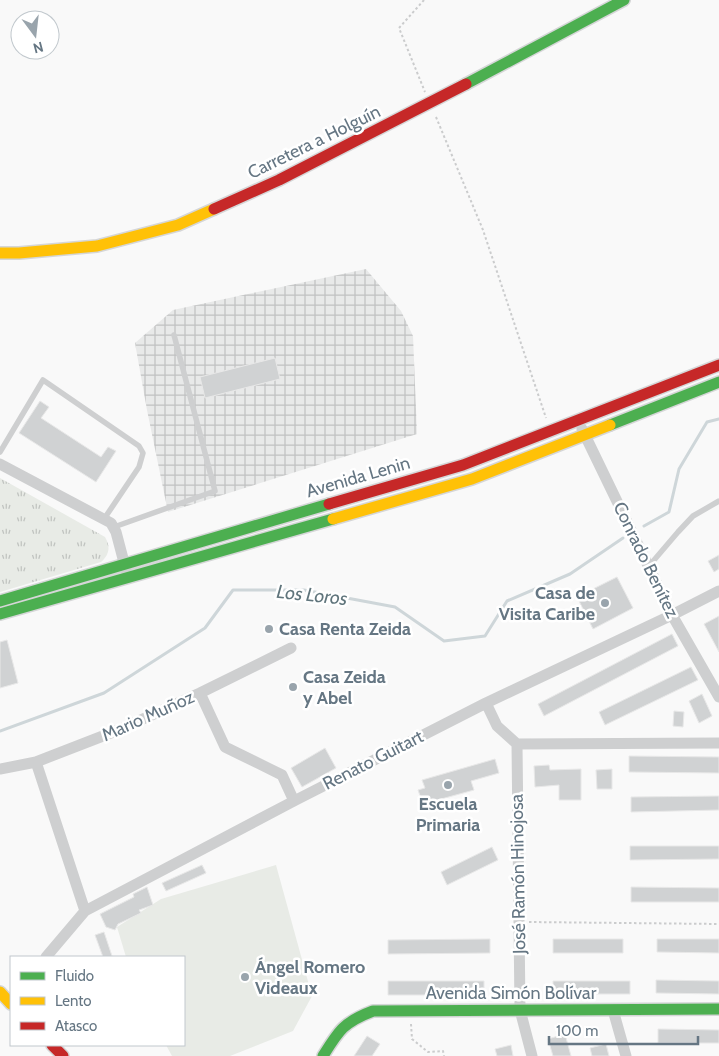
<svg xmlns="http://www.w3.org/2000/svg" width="719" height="1056" font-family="Cabin,sans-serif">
<defs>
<pattern id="industrial-grid" width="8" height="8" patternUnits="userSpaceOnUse" patternTransform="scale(1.25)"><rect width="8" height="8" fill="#e8e9e9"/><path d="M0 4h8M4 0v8" fill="none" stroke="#c0c1c2"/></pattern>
<pattern id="grass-tufts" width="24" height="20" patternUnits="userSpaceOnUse" patternTransform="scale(1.25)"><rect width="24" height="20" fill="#e8ebe6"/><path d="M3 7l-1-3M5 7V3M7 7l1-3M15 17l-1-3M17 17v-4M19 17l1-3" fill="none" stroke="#c0c3c0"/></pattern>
</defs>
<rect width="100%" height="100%" fill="#f9f9f9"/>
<path fill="url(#industrial-grid)" d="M366,269L401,311L413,336L417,434L168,512L147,410L135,343L173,310Z"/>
<path fill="url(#grass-tufts)" d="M0,478L105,537C111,547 109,555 101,562L0,592Z"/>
<path fill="#e8ebe6" d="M276,865L312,996L293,1031L230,1056H172L166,1045H184V957H126L117,927L161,899Z"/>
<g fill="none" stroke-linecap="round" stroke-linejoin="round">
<path stroke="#ced6d9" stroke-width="3" d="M644,526L669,512L679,469L707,422L719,419
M0,731L104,693L205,628L233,590H304L395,607L444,641L485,636L507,601L570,574L623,538"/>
</g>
<path fill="#d0d2d3" stroke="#e8e8e8" d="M275,358L280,379L205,398L200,377Z
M40,401L49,407L41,418L101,457L108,447L116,451L96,482L19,433Z
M719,555V569L714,572L708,561Z
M617,577L633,608L593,629L577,597Z
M719,616V652L704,624Z
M672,634L678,646L544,716L538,704Z
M7,640L18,683L0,688V642Z
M691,667L698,680L605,725L599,712Z
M702,694L712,716L699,723L689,701Z
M674,711L684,712L683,727L673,726Z
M325,748L336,768L302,787L291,768Z
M629,756L719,757V773L629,772Z
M495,759L499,773L471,781L474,790L423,804L418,790L425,788L422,780Z
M549,765L550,770L581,769V800H559V785L535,787L534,766Z
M612,769V789H597L596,770Z
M719,796V810L631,812V797Z
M630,846H719V859L630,860Z
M492,847L498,860L447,885L441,872Z
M202,865L206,873L166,891L162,883Z
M147,887L153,905L139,910L141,913L118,924L115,930L106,927L100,914L134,897L133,894Z
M631,887L719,888V902H631Z
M104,932L112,956L108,957H103L95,935Z
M490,939V953L388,954V940Z
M553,939H623V953H553Z
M657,939H719V953L657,952Z
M656,980L719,981V994L656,993Z
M388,981H484V995H388Z
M553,981H630V994H553Z
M658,1029L719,1030V1043H658Z
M565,1034L571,1056H553L548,1039Z
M367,1036L380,1044L372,1056H354Z
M606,1044L609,1056H592L590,1048Z
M511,1045L513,1056H497L495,1049Z"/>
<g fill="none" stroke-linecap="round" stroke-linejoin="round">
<defs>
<path id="fast" d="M466,84L624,0
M610,425L719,382
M0,601L329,504
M0,614L333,519
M323,1056C339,1030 344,1022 373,1011L719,1009"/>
<path id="slow" d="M0,253H19L97,246L178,225L214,209
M333,519L472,479L610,425
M0,992L11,1004"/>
<path id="jam" d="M214,209L279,180L466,84
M329,504L463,465L719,365
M52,1045L63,1056"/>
</defs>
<use href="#fast" stroke="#d5d6d7" stroke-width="14"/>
<use href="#slow" stroke="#d5d6d7" stroke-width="14"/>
<use href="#jam" stroke="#d5d6d7" stroke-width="14"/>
<path stroke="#cbcccd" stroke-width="2" stroke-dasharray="2.5 2.5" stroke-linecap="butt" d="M424,0L399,28L425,92
M436,117L483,230L546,418
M529,922L719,924
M411,1024L412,1039L428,1052L443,1051L444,1056"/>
<path stroke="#cecfd0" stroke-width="5.5" d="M0,452L43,380L139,446L143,453L139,467L104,519
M114,527L215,491L174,335
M649,566L678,532L693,516L719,501"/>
<path stroke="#cecfd0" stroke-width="11" d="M582,429L672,615L719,697
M0,464L111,523L116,532L126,570
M200,693L225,747L282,775L294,801
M486,703L497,726L517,744L520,1010L532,1056
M517,744L719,743
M36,762L85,911
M0,769L36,762L121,729L200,693L291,648
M46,957L85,911L294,801L486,703L672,615L719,591
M613,1010L626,1056"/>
<use href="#fast" stroke="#4caf50" stroke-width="11"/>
<use href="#slow" stroke="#ffc107" stroke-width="11"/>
<use href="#jam" stroke="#c62828" stroke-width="11"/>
</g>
<g fill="#99a4ac" stroke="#fff" stroke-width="2">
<circle cx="605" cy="603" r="5"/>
<circle cx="269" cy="629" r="5"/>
<circle cx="293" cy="687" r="5"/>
<circle cx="448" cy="785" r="5"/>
<circle cx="245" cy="977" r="5"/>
</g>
<g text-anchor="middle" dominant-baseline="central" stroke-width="5" stroke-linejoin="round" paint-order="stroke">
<g font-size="18" fill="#657683" stroke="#fff">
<text transform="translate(314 142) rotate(-26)">Carretera a Holguín</text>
<text transform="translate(358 477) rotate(-16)">Avenida Lenin</text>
<text transform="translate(646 560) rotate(64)">Conrado Benítez</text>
<text transform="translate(148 716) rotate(-24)">Mario Muñoz</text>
<text transform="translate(373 760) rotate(-27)">Renato Guitart</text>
<text transform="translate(518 874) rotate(-91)">José Ramón Hinojosa</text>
<text x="511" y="993">Avenida Simón Bolívar</text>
</g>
<g font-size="18" font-weight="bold" fill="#657683" stroke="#fff" text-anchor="start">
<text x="595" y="593" text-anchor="end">Casa de<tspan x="595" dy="21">Visita Caribe</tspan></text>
<text x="279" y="629">Casa Renta Zeida</text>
<text x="303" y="677">Casa Zeida<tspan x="303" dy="21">y Abel</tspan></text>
<text x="448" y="804" text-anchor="middle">Escuela<tspan x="448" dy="21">Primaria</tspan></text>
<text x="255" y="967">Ángel Romero<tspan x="255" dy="21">Videaux</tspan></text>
</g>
<g font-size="19" font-style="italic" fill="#60757c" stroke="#fff">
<text transform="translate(312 595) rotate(6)">Los Loros</text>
</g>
</g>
<rect x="10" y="956" width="175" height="90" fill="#ffffff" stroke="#c1c8cd"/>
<rect x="20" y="972" width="25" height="8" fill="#4caf50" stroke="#c1c8cd"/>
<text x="55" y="981" font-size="15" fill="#657683">Fluido</text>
<rect x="20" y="997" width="25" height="8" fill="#ffc107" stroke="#c1c8cd"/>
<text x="55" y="1006" font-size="15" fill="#657683">Lento</text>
<rect x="20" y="1022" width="25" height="8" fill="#c62828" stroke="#c1c8cd"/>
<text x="55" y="1031" font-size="15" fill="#657683">Atasco</text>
<g transform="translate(35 35) rotate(165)"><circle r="24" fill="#ffffff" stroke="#c1c8cd"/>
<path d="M0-4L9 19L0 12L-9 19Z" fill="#99a4ac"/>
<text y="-8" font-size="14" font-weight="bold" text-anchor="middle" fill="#657683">N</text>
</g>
<path d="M549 1036v8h149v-8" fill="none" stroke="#657683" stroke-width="2.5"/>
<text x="556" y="1036" font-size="15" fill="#657683" stroke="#ffffff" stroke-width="4" paint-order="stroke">100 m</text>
</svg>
